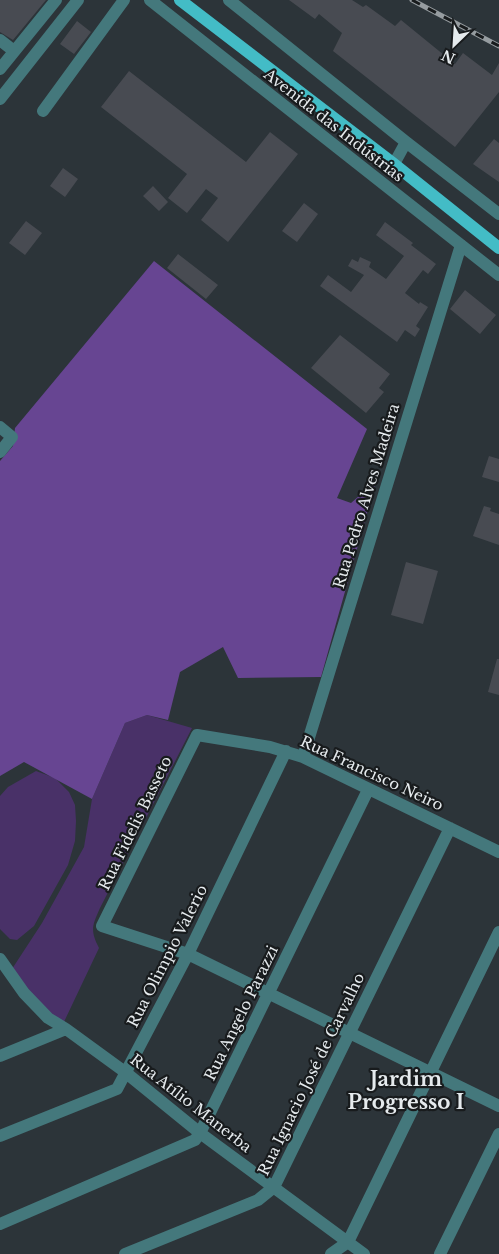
<svg xmlns="http://www.w3.org/2000/svg" width="499" height="1254" font-family="'Libre Baskerville',serif">
<rect width="100%" height="100%" fill="#2c3439"/>
<path fill="#493168" d="M147,715L192,728L100,908C92,926 90,930 99,948L63,1024L32,1000L12,969L42,923L84,847L92,799L125,723Z
M36,771L55,778L69,792L75,805L76,821L75,841L68,865L34,926L17,940L10,939L0,929V796L8,787Z"/>
<path fill="#674592" d="M154,261L367,429L337,498L351,503L376,481L321,677L238,678L223,647L180,672L168,720L147,715L125,723L92,799L24,762L0,776V461L13,446L15,428Z"/>
<path fill="#484b52" d="M0,0H46L13,40L0,32Z
M289,0H352L363,7L366,5L395,26L401,20L455,64L463,53L492,75L499,63V92L455,147L333,51L342,33L319,14L315,19Z
M77,21L91,32L74,54L60,44Z
M129,71L246,162L270,132L298,154L228,242L201,220L218,198L206,189L187,213L168,198L187,174L101,107Z
M494,139L499,143V182L473,164Z
M63,168L78,179L65,197L50,186Z
M153,186L168,202L159,211L143,196Z
M304,203L318,214L297,242L282,231Z
M26,221L42,233L25,255L9,243Z
M385,222L413,243L411,245L436,264L428,274L423,270L405,293L419,304L420,302L428,307L416,326L420,329L415,337L405,330L397,342L320,286L328,275L351,292L364,275L348,266L352,259L358,262L360,257L371,262L369,267L386,279L404,256L376,235Z
M178,254L218,285L206,299L167,268Z
M465,290L496,315L480,334L450,309Z
M340,335L390,374L379,388L384,392L366,413L311,368Z
M489,456L499,459V482L482,477Z
M484,506L491,508L490,511L499,514V545L473,536Z
M406,562L438,571L423,624L391,615Z
M497,659H499V695L488,692Z"/>
<g fill="none" stroke-linecap="round" stroke-linejoin="round">
<path stroke="#44787c" stroke-width="12" d="M150,0L499,275
M229,0L406,142L499,214
M0,40L14,51
M0,69L56,0
M0,99L78,0
M43,111L124,0
M394,164L406,142
M0,427L12,437L0,452
M303,757L461,245
M499,852L303,757L270,747L197,735L102,926L188,954L499,1106
M0,959L24,993L48,1018L66,1029L125,1072L200,1133L364,1254
M0,1056L66,1029
M0,1136L117,1089L188,954L286,751
M0,1224L195,1140L200,1133L368,790
M125,1254L258,1200L274,1187L450,828
M331,1254L348,1242L499,932
M440,1254L499,1134"/>
<path stroke="#43bcc6" stroke-width="12" d="M180,0L394,164L499,248"/>
<defs>
<path id="rail" d="M412,0L499,46"/>
</defs>
<use href="#rail" stroke="#969ca0" stroke-width="5"/>
<use href="#rail" stroke="#181b1d" stroke-width="3" stroke-dasharray="9" stroke-linecap="butt"/>
</g>
<g text-anchor="middle" dominant-baseline="central" stroke-width="4.5" stroke-linejoin="round" paint-order="stroke">
<g font-size="15" fill="#e5eaed" stroke="#181b1d">
<text transform="translate(334 125) rotate(38)">Avenida das Indústrias</text>
<text transform="translate(366 496) rotate(-73)">Rua Pedro Alves Madeira</text>
<text transform="translate(372 773) rotate(25)">Rua Francisco Neiro</text>
<text transform="translate(135 823) rotate(-64)">Rua Fidelis Basseto</text>
<text transform="translate(167 956) rotate(-63)">Rua Olimpio Valerio</text>
<text transform="translate(241 1013) rotate(-64)">Rua Angelo Parazzi</text>
<text transform="translate(311 1074) rotate(-64)">Rua Ignacio José de Carvalho</text>
<text transform="translate(191 1103) rotate(38)">Rua Atílio Manerba</text>
</g>
<g font-size="20" font-weight="bold" fill="#e5eaed" stroke="#181b1d">
<text x="406" y="1079">Jardim<tspan x="406" dy="23">Progresso I</tspan></text>
</g>
</g>
<g transform="translate(454 45) rotate(205)" stroke="#181b1d" stroke-width="4" paint-order="stroke">
<path d="M0-4L9 19L0 12L-9 19Z" fill="#e5eaed"/>
<text y="-8" font-size="14" font-weight="bold" text-anchor="middle" fill="#e5eaed">N</text>
</g>
</svg>
